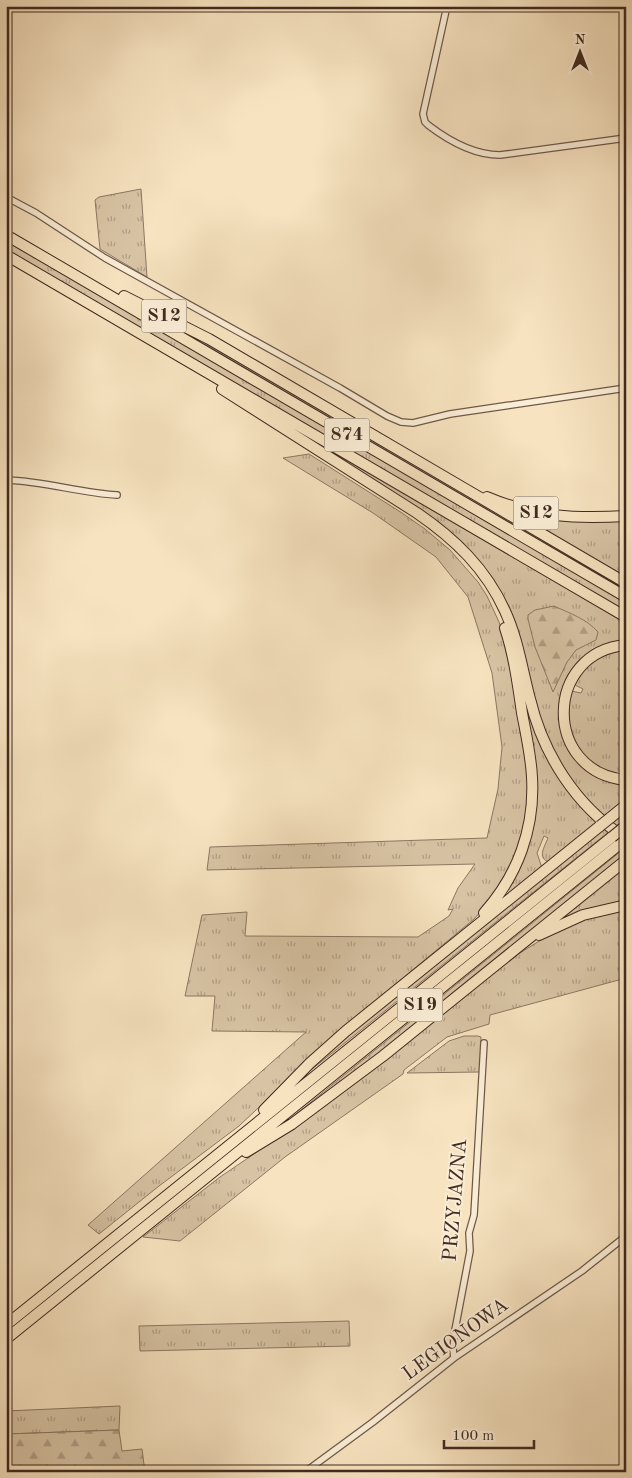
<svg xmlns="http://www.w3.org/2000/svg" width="632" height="1478" font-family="'Old Standard TT',serif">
<defs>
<pattern id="grass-tufts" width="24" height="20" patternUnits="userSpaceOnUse" patternTransform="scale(1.25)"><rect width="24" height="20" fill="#d8c4a5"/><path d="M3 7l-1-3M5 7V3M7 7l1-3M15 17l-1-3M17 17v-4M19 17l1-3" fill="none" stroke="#b19f86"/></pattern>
<pattern id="forest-firs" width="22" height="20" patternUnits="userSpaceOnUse" patternTransform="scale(1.25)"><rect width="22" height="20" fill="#d8c4a5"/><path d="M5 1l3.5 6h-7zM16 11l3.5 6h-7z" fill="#b19f86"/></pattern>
</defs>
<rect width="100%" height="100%" fill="#f7e3c0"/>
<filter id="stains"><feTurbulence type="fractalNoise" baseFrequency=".004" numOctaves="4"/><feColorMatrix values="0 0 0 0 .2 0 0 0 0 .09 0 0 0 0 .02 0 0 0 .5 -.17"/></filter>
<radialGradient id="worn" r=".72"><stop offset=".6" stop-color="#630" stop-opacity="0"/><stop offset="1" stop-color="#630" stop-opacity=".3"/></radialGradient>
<path fill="url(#grass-tufts)" stroke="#8c7762" d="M141,189L147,277L100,249L95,200L99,197Z
M6,240L626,601V614L6,250Z
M177,328L196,337L626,586V589L539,540Z
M306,437L626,623V642L618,643L568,682L570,749L626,783V800L604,817L580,792L570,778L550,746L538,714L522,646L483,567L466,547L440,523Z
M309,454L402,513L425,529L450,550L478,582L487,596L499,622L507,645L527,762L529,804L518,853L490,901L474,919L350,1022L239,1126L159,1186L99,1234L88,1225L306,1032L212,1031L215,996H185L202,915L247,912L245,936L418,937L449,916L453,909L448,910L458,888L475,864L207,870L210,847L487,838L498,789L502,747L492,673L468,597L436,557L373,513L283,458Z
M504,508L626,519V580Z
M626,650V776L602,769L581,754L567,725L571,691L581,693L583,689L575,685C588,661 599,655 626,650Z
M523,695C539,753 556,780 597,823L550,862C536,859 545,846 548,838L544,836L537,853L542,868L497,905L531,832Z
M626,809V818L291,1086L329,1048Z
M626,835L172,1200L170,1198L610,843Z
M626,847V856L448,997L327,1096L269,1136Z
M626,864V902L549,926Z
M626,910V978L490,1015L489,1024L447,1037L404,1070L403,1074L285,1157L180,1241L143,1237L220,1177L307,1118L506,962C534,944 562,925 595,916C605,913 616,912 626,910Z
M464,1036H478L481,1037L480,1072L407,1073L449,1041Z
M349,1321L350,1346L140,1351L139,1326Z
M120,1406L119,1430L6,1434V1411Z"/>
<path fill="url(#forest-firs)" stroke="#8c7762" d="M554,606C569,613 587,619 598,632L596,640L576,650L567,662L553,692L535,647L528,619V615L535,610Z
M119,1430L122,1451L142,1449L145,1472H6V1434Z"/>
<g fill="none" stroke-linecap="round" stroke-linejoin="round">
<defs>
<path id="minor" d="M447,6L423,114L425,122L428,125C449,141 473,155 500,155L626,138
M6,197L36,213L105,258L340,388L387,416L401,422L413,423L450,414L626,388
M6,480C44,481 80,493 117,495
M454,1358L453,1349L455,1330L470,1251L469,1233L474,1215L484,1043
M305,1472L373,1422L454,1358L582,1271L626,1236"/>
<path id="motorway" d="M6,235L626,597
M6,255L626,617
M124,296L209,339L257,367L626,583
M222,389L417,513C455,539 486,569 505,611C518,639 522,669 530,699C543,754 576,806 624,837
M487,497C534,517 575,519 626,516
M626,645C544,652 542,772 626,780
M610,818L626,805
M484,913C518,875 535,828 532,777C531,756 526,734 522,713C518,685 514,655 505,628
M539,935L583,915L626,905
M264,1110L310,1063L346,1031L600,826
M246,1152L292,1124L383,1056L626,860
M6,1325L612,837
M6,1339L626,839"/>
</defs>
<use href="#minor" stroke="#6e5848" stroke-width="8"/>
<use href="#motorway" stroke="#412a20" stroke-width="12"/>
<use href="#minor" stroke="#faedd6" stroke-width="5.5"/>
<use href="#motorway" stroke="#f7e3c0" stroke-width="10"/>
<defs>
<path id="motorway-bridge" d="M600,826L610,818
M612,837L623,828"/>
</defs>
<use href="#motorway-bridge" stroke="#412a20" stroke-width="12" stroke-linecap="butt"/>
<use href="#motorway-bridge" stroke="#f7e3c0" stroke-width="10"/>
</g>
<g text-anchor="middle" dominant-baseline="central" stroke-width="4" stroke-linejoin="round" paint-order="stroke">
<g fill="#faedd6" stroke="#786457" stroke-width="1">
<rect x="141.5" y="299.5" width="45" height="33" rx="4"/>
<rect x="324.5" y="418.5" width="45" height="33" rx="4"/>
<rect x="513.5" y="496.5" width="45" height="33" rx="4"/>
<rect x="397.5" y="988.5" width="45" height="33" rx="4"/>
</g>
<g font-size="19" font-weight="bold" fill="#412a20">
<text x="164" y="316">S12</text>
<text x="347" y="435">874</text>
<text x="536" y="513">S12</text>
<text x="420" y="1005">S19</text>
</g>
<g font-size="20" fill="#412a20" stroke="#faedd6">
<text transform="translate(456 1200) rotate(-85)">PRZYJAZNA</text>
<text transform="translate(456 1340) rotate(-36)">LEGIONOWA</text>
</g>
</g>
<rect width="632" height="1478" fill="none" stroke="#f7e3c0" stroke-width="25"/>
<rect x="8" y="8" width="617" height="1463" fill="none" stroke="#412a20" stroke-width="2.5"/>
<rect x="12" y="12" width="607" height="1453" fill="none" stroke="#412a20"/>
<g transform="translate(580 52)" stroke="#faedd6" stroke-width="4" paint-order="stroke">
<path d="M0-4L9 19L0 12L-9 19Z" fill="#412a20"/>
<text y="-8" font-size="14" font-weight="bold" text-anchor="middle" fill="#412a20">N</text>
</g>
<path d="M444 1440v8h90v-8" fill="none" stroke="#412a20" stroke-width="2.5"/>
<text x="452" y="1440" font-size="15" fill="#412a20" stroke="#faedd6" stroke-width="4" paint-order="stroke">100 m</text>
<rect width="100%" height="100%" filter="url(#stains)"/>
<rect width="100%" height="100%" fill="url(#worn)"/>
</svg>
